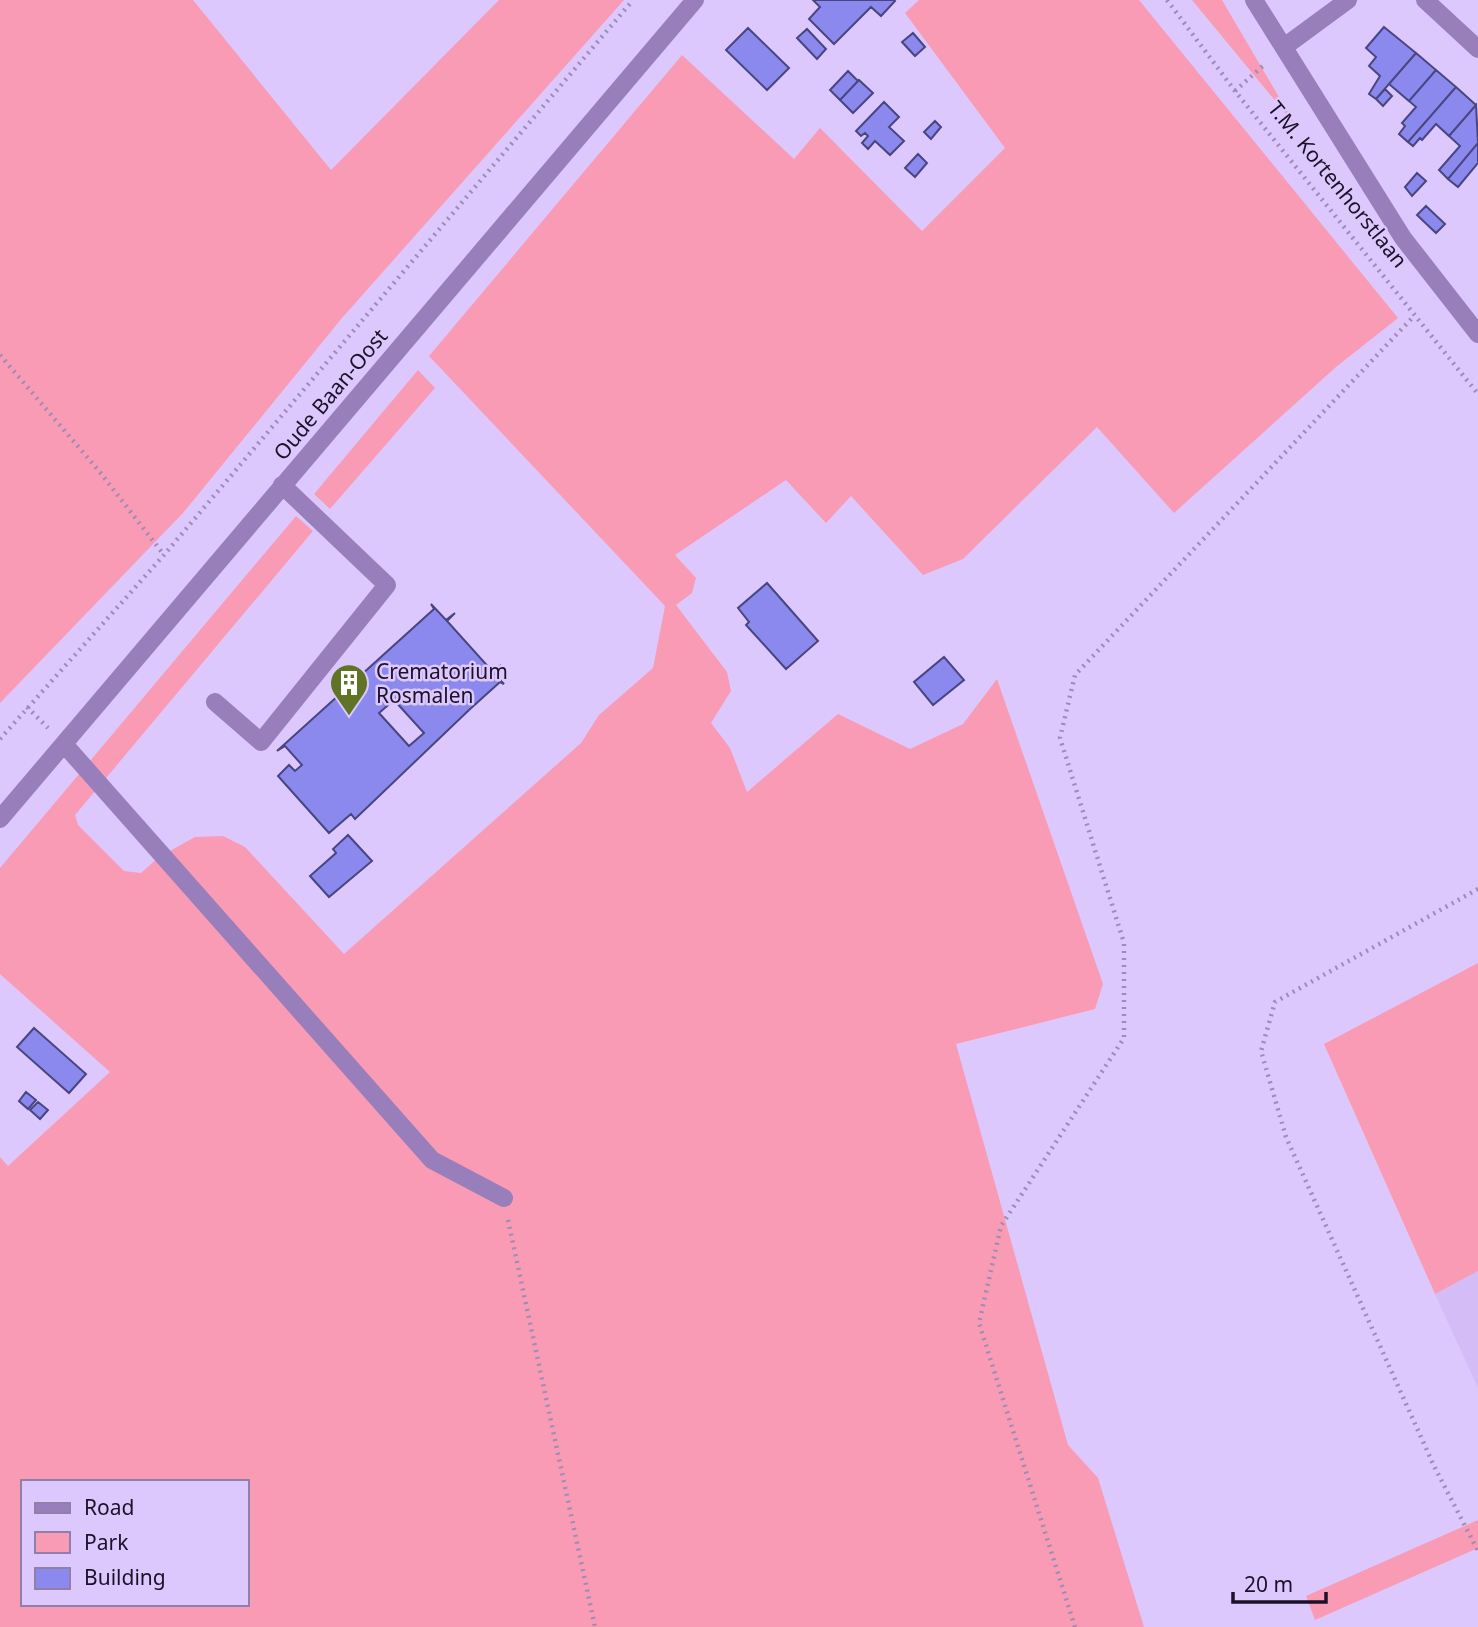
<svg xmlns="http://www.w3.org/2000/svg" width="1478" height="1627" font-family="'Noto Sans',sans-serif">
<rect width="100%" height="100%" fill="#ddc8fd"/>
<path fill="#d4bcf7" d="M1478,1271V1388L1435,1294Z"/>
<path fill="#f99bb4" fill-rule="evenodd" d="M0,0H193L331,170L499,0H624L342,318L183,513L0,703Z
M919,0H1139L1398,318L1336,367L1174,513L1097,427L963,559L923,575L851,496L826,523L786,480L675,555L696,578L692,593L676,605L727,672L731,691L711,723L730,748L747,792L838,714L910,749L963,724L997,679L1103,984L1095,1009L956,1044L1068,1445L1098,1478L1144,1627H0V1157L8,1166L110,1072L0,974V868L296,516L313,531L75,815L78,825L124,871L141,873L159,857L195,837L223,836L245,847L344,954L581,743L599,715L653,668L665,606L429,356L682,55L794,159L820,128L922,231L1005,148L905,13ZM23,1482H247V1604H23Z
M1192,0H1222L1296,126Z
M418,370L435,388L330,509L314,494Z
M1478,963V1271L1435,1294L1324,1044Z
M1478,1520V1548L1315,1620L1306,1596Z"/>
<path fill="#8b89ed" stroke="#484681" stroke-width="2" fill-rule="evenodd" d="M813,0H894L895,1L881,16L871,7L834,44L809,19L820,7Z
M1384,27L1416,53L1376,99L1369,94L1380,76L1369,66L1376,57L1366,48Z
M748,28L789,68L767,90L726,50Z
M807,29L826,49L817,59L797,38Z
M913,33L925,47L915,56L902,42Z
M1416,53L1436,70L1409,101L1389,84Z
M1436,70L1456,87L1408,142L1399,134L1405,126L1402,123L1416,107L1409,101Z
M848,71L858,81L840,100L830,90Z
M859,80L873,93L853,113L840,100Z
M1456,87L1476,105L1449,136L1436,124L1422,140L1420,138L1413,146L1408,142Z
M1385,89L1392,96L1383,106L1376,99Z
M884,102L899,117L889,127L904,141L890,155L875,141L868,149L862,143L868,136L865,133L861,136L856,131Z
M1476,105L1478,143L1448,179L1439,170L1460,146L1449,136Z
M935,121L941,127L931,139L924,132Z
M1478,143V163L1458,187L1448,179Z
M918,154L927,163L915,177L905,168Z
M1417,173L1426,181L1412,196L1405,187Z
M1426,206L1445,224L1436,233L1417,215Z
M767,583L818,641L786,669L746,625L749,622L738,608Z
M431,604L446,620L455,613L447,621L492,671L501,665L493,672L504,684L500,682L469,710L355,819L351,814L329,833L278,776L289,765L295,771L302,765L285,746L277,751L434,609ZM394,700L424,733L409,746L379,713Z
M944,657L964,680L933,705L914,682Z
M348,835L372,861L329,897L310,876L336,853L333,849Z
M34,1028L86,1074L69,1093L17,1047Z
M26,1092L36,1100L28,1109L19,1101Z
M38,1102L48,1110L40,1119L30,1110Z"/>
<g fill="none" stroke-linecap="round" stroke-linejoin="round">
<path stroke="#9d8cb7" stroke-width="4.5" stroke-dasharray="2 5" stroke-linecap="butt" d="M1167,0L1235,91L1478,394
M1235,91L1265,64
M0,355L99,471L164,555
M27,707L48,728
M0,739L164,555L633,0
M1478,889L1275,1002L1261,1051L1286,1137L1434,1466L1478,1551
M508,1220L595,1627
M1075,1627L979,1323L1001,1226L1124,1038V943L1060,738L1075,675L1414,316"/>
<path stroke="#987fbc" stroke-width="18" d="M1254,0L1403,238L1478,334
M1425,0L1478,49
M1284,47L1348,0
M215,702L261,742L387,585L282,485
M64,744L432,1160L504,1198
M0,819L695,0"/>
</g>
<defs>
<symbol id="building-pin" viewBox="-11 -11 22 30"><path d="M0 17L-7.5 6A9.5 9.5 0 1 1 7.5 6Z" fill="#5f7424" stroke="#ddc8fd"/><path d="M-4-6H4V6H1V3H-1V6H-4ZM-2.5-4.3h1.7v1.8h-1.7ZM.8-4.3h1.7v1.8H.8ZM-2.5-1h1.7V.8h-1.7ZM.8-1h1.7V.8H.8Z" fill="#fff"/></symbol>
</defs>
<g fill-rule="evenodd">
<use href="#building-pin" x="327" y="661" width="44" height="60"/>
</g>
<g text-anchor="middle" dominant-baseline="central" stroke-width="5" stroke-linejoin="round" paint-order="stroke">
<g font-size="21" fill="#1c1129" stroke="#ddc8fd">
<text transform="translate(1338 184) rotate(51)">T.M. Kortenhorstlaan</text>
<text transform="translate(330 394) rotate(-50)">Oude Baan-Oost</text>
</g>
<g font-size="21" fill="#1c1129" stroke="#ddc8fd" text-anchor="start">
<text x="376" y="671">Crematorium<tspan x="376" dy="24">Rosmalen</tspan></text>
</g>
</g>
<rect x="21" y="1480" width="228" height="126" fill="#ddc8fd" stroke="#907fa8" stroke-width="2"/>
<rect x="35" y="1503" width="35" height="10" fill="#987fbc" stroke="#907fa8" stroke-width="2"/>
<text x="84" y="1515" font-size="21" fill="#1c1129">Road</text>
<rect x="35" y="1532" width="35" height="21" fill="#f99bb4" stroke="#907fa8" stroke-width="2"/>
<text x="84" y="1550" font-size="21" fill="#1c1129">Park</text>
<rect x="35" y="1568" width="35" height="21" fill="#8b89ed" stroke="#907fa8" stroke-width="2"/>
<text x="84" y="1585" font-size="21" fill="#1c1129">Building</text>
<path d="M1233 1592v10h93v-10" fill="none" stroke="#1c1129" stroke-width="3.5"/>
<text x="1244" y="1592" font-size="21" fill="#1c1129" stroke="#ddc8fd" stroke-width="5" paint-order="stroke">20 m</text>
</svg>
